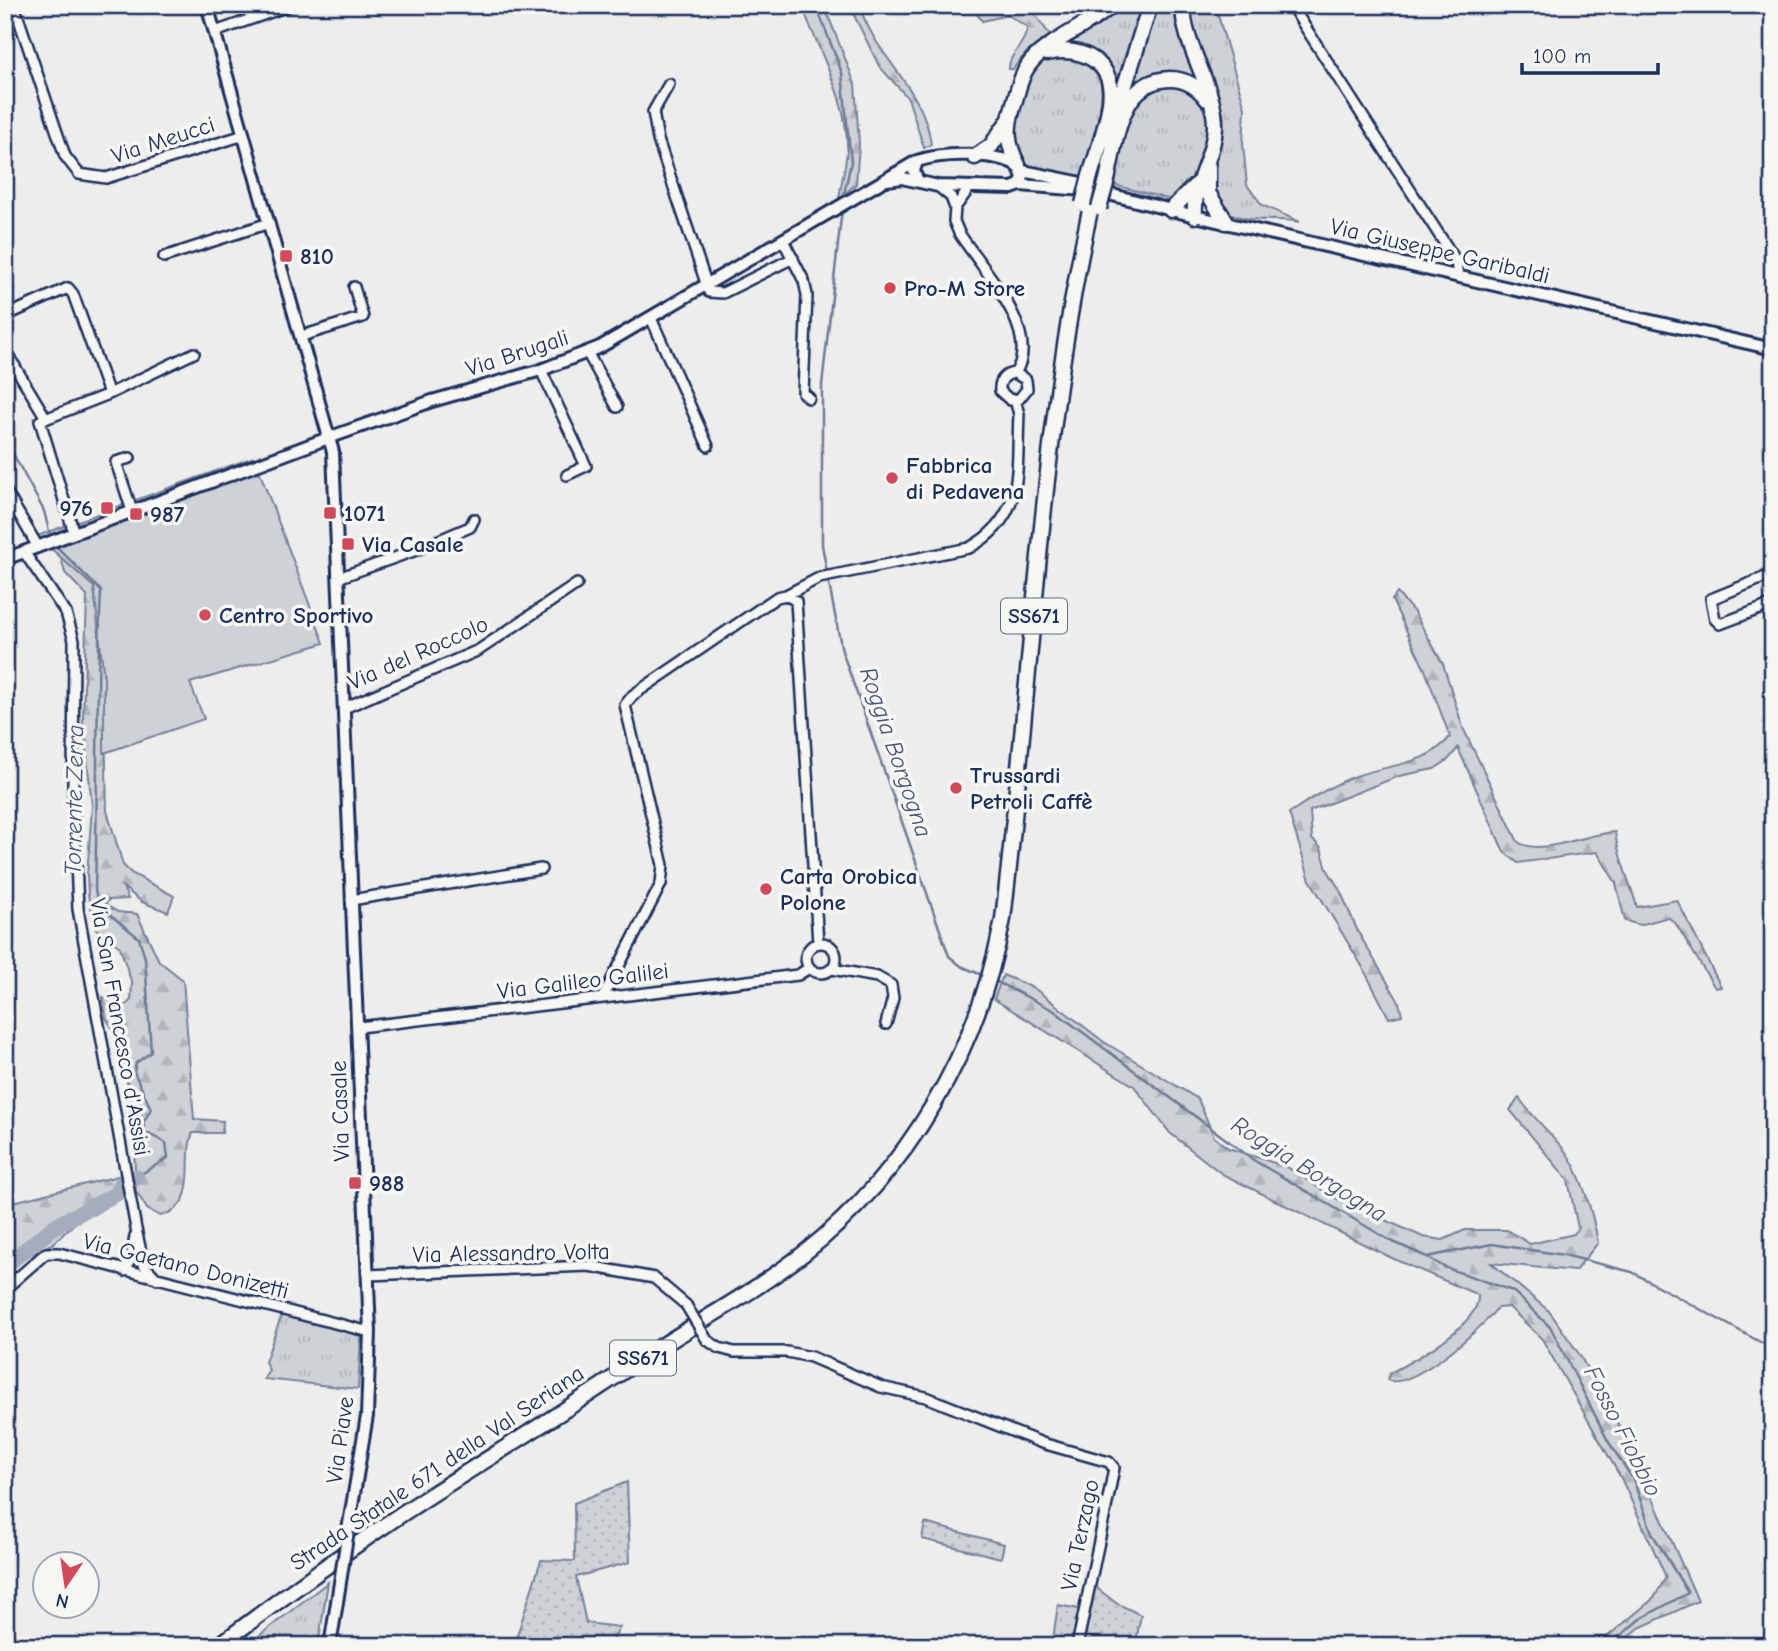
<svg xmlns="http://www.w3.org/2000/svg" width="1778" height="1651" font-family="'Comic Neue',sans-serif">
<defs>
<pattern id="grass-tufts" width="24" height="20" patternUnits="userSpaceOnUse" patternTransform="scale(1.75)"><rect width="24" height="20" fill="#ced2d7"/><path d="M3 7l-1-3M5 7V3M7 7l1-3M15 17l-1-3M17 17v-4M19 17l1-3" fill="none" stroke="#b0b5bb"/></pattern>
<pattern id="forest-firs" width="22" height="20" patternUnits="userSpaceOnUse" patternTransform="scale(1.75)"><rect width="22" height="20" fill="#ced2d7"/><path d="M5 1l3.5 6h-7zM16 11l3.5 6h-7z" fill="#b0b5bb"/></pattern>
<pattern id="garden-dots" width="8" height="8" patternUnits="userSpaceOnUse" patternTransform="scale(1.75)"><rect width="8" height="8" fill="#ced2d7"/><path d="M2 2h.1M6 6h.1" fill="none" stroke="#b0b5bb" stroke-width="1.8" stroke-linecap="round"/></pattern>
</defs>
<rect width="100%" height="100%" fill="#edeeec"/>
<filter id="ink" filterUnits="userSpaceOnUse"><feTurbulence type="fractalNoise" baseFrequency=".0143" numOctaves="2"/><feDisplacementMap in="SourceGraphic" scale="14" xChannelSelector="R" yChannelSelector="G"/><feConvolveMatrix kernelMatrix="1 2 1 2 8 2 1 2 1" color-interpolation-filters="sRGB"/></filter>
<g filter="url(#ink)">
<path fill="url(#grass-tufts)" stroke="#74809a" stroke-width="2" d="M1119,5H1142L1117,83C1105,62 1092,47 1068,44Z
M1157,5H1177L1195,80C1171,67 1152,74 1130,88Z
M1190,5H1215L1245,108L1243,144L1247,185L1262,205L1300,222C1277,217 1240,226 1222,207C1196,179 1228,144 1223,113C1220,95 1208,80 1201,64C1194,47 1191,23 1190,5Z
M1071,56C1081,59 1092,62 1098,73C1110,97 1088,154 1082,181C1065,176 1033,174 1021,162C1003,144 1021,69 1044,59C1051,56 1063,57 1071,56Z
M1170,84C1228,98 1209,164 1180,198L1168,199L1110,184L1127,117L1149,88Z
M282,1314L358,1334L361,1337L358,1389L264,1379L269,1370L265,1362Z
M328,1582L318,1646H246Z"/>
<path fill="url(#forest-firs)" stroke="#74809a" stroke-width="2" d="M802,5H824L855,84L859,144L856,184L839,199C841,183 846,166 847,150C849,101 818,51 802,5Z
M849,5H858C864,18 870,32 878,44C899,76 926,103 931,144L924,148L908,98L879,66Z
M971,5H1028L1050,35L1027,52L1013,69H1009C1008,54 1027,43 1027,27L1008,15L982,21Z
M61,558L94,587L104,679L107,811L123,865L131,873L174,896L168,912L142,902L123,887L128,899L108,900L106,905L118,912L137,914L159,961L183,980L194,1119L223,1121L222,1133H193C181,1158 203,1205 160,1216L147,1209L136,1191L132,1106L120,1049L116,1034L106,1018L103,997L125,1006L131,1000L132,984L120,947L96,929L88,895L87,876L92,806L83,721L87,596L65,573Z
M1397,593L1414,612L1443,664L1463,728L1518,842C1541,857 1587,833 1615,832C1618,859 1630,881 1637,907L1677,900L1721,987L1715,988L1676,924L1668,917L1640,925L1625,921L1616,883L1597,852L1518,863L1504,852L1458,748L1448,760L1434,769L1399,776L1310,811L1312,839L1321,848L1327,869L1340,890L1358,932L1399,1002L1402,1015L1389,1018L1362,966L1310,880L1289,813C1309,800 1333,784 1356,776C1389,764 1426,766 1450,737L1425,670L1392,600Z
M1003,975L1034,988L1104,1042L1198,1099L1214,1137L1228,1148L1287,1167L1333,1197L1423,1237L1443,1240L1465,1230H1507L1530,1244L1574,1234L1578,1228L1568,1180L1510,1110L1519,1098C1533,1118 1551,1133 1565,1151C1581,1171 1594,1218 1598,1243L1575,1271L1491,1263L1549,1311L1579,1354L1627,1440L1698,1601L1639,1628L1618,1646H1596L1654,1598L1666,1577L1621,1478L1542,1339L1509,1307L1497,1308C1484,1327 1411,1391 1387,1380L1390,1373C1413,1361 1481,1324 1478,1295L1394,1259L1222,1174L1170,1133L1134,1086L994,999Z
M118,1176L123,1194L95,1214L80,1218L54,1243L18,1261L5,1275V1204Z"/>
<path fill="url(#garden-dots)" stroke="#74809a" stroke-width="2" d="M627,1482L630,1562L576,1577L586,1623L620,1627L610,1646H536L515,1642L541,1560L575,1561L574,1503Z
M925,1523L1004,1544L1001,1558L922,1539Z
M1093,1585L1116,1603L1141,1615L1135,1646H1052L1058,1605L1089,1611Z"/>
<path fill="#ced2d7" stroke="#74809a" stroke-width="2" d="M254,457L324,643L190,683L204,719L104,753V679L94,587L37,536Z"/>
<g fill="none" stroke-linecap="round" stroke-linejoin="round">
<path stroke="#6e7a96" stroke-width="2.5" d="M816,5L842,73L851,162L843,199
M5,439L44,511L51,539
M55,545L101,591C96,690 98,790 95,889L98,905L139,938L145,958L151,1052L136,1063L134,1072L151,1109L143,1123L145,1132L166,1143L168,1158L136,1177
M827,572L822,545V385L842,209
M828,579L842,651L949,956L961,966L984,976
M993,980L1053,1010L1255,1161L1391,1241L1427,1257L1492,1244L1564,1255L1632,1272L1773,1349
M1429,1258L1444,1267L1513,1291L1551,1328L1608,1441L1633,1479L1652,1533L1688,1593L1640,1619L1608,1646"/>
<path stroke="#a5acbc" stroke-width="16" d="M5,1266L55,1226L116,1194L122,1183L136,1177"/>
<defs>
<path id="minor" d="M14,5L65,156L79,174L106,178L244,135
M1291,5L1456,261L1458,277
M215,32L291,5
M669,84L653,112L658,140L709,292L723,293L793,258
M939,187L951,197L955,208L970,187
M955,208L954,221L959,233C982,269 1043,332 1015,373C1004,374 999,381 1000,391L1010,400L1019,399L1027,389L1026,380L1015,373
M783,240L804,281L807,295L803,393L809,398
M164,257L269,223
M5,316L68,288L73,294L109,394
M651,318L708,446
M302,336L363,317L354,287
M5,350L46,418
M587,352L617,407
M541,370L586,466L567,475
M5,373L15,366
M130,458L116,462L132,511
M5,490L38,547
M74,533L40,421L109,394L194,353
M24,552L66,613L74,640L73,788L78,909L136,1229L144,1265L157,1279
M1773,574L1711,599L1715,619L1720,624L1773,604
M338,578L411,552L470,527L474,519
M786,595L819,578L969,548C1026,517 1016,470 1019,414L1015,400
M344,708L479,650L577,584
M351,900L541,869
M806 958a15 15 0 1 1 30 0a15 15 0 1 1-30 0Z
M832,969L877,977L891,985L893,998L886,1024
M603,997L661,884L663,865L625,705L633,695L777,597L786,595L796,601L818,943
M359,1027L798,975L809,968
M125,1271L132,1256L135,1236
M367,1275L589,1266L654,1278L686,1305
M5,1289L46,1253H59L370,1332
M707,1340L719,1348L734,1352H787L811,1357L881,1387L926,1397L1042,1443L1109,1462L1114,1468L1109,1494L1077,1646"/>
<path id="tertiary" d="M207,5L333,452L370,1332L367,1416L349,1524
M1023,171L1077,182L1097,191L1195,216L1773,349
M887,180L902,178L938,186L1012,188L1020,185L1023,177L1018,165C992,152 944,152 917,161L914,171L917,179
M1020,185L1084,190
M5,559L331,437L432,401L541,370L600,347L917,161
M330,1646L337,1602"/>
<path id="trunk" d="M1183,5C1183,47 1215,85 1215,126C1214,158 1192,183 1195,216
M1047,53C1080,45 1116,62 1110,102C1107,127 1097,152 1090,176
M1116,114L1150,5
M975,157L991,146L1007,123
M1018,165C1007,144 1006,130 1013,107C1017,94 1020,77 1028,66C1043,43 1089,26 1112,5
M1208,166V193L1226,222
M1107,180C1116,142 1119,80 1170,79C1185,79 1198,87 1207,99
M1171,210L1195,186
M218,1646C283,1597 349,1548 417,1504C488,1458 561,1414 631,1366C688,1327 749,1296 803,1254C909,1171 978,1051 1003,919C1032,681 1039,440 1091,206"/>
</defs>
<use href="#minor" stroke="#1b2f5e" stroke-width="14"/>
<use href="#tertiary" stroke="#1b2f5e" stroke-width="16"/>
<use href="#trunk" stroke="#1b2f5e" stroke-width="19"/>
<use href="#minor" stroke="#f6f6f2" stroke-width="9"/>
<use href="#tertiary" stroke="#f6f6f2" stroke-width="10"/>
<use href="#trunk" stroke="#f6f6f2" stroke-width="14"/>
<defs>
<path id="minor-bridge" d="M686,1305L707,1340"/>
<path id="tertiary-bridge" d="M337,1602L349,1524"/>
<path id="trunk-bridge" d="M1083,204L1090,176
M1099,208L1107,180"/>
</defs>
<use href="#minor-bridge" stroke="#1b2f5e" stroke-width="14" stroke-linecap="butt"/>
<use href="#tertiary-bridge" stroke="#1b2f5e" stroke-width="16" stroke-linecap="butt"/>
<use href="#trunk-bridge" stroke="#1b2f5e" stroke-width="19" stroke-linecap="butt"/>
<use href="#minor-bridge" stroke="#f6f6f2" stroke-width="9"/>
<use href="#tertiary-bridge" stroke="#f6f6f2" stroke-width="10"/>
<use href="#trunk-bridge" stroke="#f6f6f2" stroke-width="14"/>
</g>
</g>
<g fill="#d1495b" stroke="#f6f6f2" stroke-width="2.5">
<rect x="279" y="249" width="14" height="14" rx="3.5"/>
<circle cx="890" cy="288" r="7"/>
<circle cx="892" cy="478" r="7"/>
<rect x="100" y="501" width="14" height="14" rx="3.5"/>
<rect x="323" y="506" width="14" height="14" rx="3.5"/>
<rect x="129" y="507" width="14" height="14" rx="3.5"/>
<rect x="341" y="537" width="14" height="14" rx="3.5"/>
<circle cx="205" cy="615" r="7"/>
<circle cx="956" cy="788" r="7"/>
<circle cx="766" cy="889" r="7"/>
<rect x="348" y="1176" width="14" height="14" rx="3.5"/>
</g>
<g text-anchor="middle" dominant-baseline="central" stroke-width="7" stroke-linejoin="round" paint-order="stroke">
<g fill="#f6f6f2" stroke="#5d6b8a" stroke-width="2">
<rect x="1001" y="598.5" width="66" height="35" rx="5"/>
<rect x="610" y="1340.5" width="66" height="35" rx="5"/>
</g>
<g font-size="21" font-weight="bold" fill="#1b2f5e">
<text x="1034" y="616">SS671</text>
<text x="643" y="1358">SS671</text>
</g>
<g font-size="23" fill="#1b2f5e" stroke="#f6f6f2">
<text transform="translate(163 140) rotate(-18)">Via Meucci</text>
<text transform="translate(1440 251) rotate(13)">Via Giuseppe Garibaldi</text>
<text transform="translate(517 353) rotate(-18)">Via Brugali</text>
<text transform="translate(418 653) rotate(-24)">Via del Roccolo</text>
<text transform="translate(583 981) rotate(-7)">Via Galileo Galilei</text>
<text transform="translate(120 1027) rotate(80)">Via San Francesco d'Assisi</text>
<text transform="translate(340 1111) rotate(-92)">Via Casale</text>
<text transform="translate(511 1253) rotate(-1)">Via Alessandro Volta</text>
<text transform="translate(186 1266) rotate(14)">Via Gaetano Donizetti</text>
<text transform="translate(340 1440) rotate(-82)">Via Piave</text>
<text transform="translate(437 1468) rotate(-34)">Strada Statale 671 della Val Seriana</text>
<text transform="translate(1080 1535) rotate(-78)">Via Terzago</text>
</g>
<g font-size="23" font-weight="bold" fill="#1b2f5e" stroke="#f6f6f2" text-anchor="start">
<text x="300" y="256">810</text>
<text x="904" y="288">Pro-M Store</text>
<text x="906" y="465">Fabbrica<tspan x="906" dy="26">di Pedavena</tspan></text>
<text x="93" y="508" text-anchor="end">976</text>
<text x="344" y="513">1071</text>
<text x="150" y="514">987</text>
<text x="362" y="544">Via Casale</text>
<text x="219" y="615">Centro Sportivo</text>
<text x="970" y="775">Trussardi<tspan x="970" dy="26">Petroli Caffè</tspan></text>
<text x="780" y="876">Carta Orobica<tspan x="780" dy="26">Polone</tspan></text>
<text x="369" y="1183">988</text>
</g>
<g font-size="24" font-style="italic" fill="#44547a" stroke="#f6f6f2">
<text transform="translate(896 752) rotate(71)">Roggia Borgogna</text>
<text transform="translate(74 800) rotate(-89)">Torrente Zerra</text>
<text transform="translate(1309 1169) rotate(32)">Roggia Borgogna</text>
<text transform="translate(1623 1431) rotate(63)">Fosso Fiobbio</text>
</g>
</g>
<rect width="1778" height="1651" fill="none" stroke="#f6f6f2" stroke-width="28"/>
<rect x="14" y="14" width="1750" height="1623" fill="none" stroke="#1b2f5e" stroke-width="2.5" filter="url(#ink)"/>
<g transform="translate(66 1585) rotate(193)"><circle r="33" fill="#f6f6f2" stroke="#9ea6b7" stroke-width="2"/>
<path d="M0-5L12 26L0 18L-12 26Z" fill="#d1495b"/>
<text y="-10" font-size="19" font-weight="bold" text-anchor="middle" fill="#1b2f5e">N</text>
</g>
<path d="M1522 63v10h136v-10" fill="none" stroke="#1b2f5e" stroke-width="3.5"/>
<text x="1533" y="63" font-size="21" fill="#1b2f5e" stroke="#f6f6f2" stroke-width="5" paint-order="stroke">100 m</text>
</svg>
